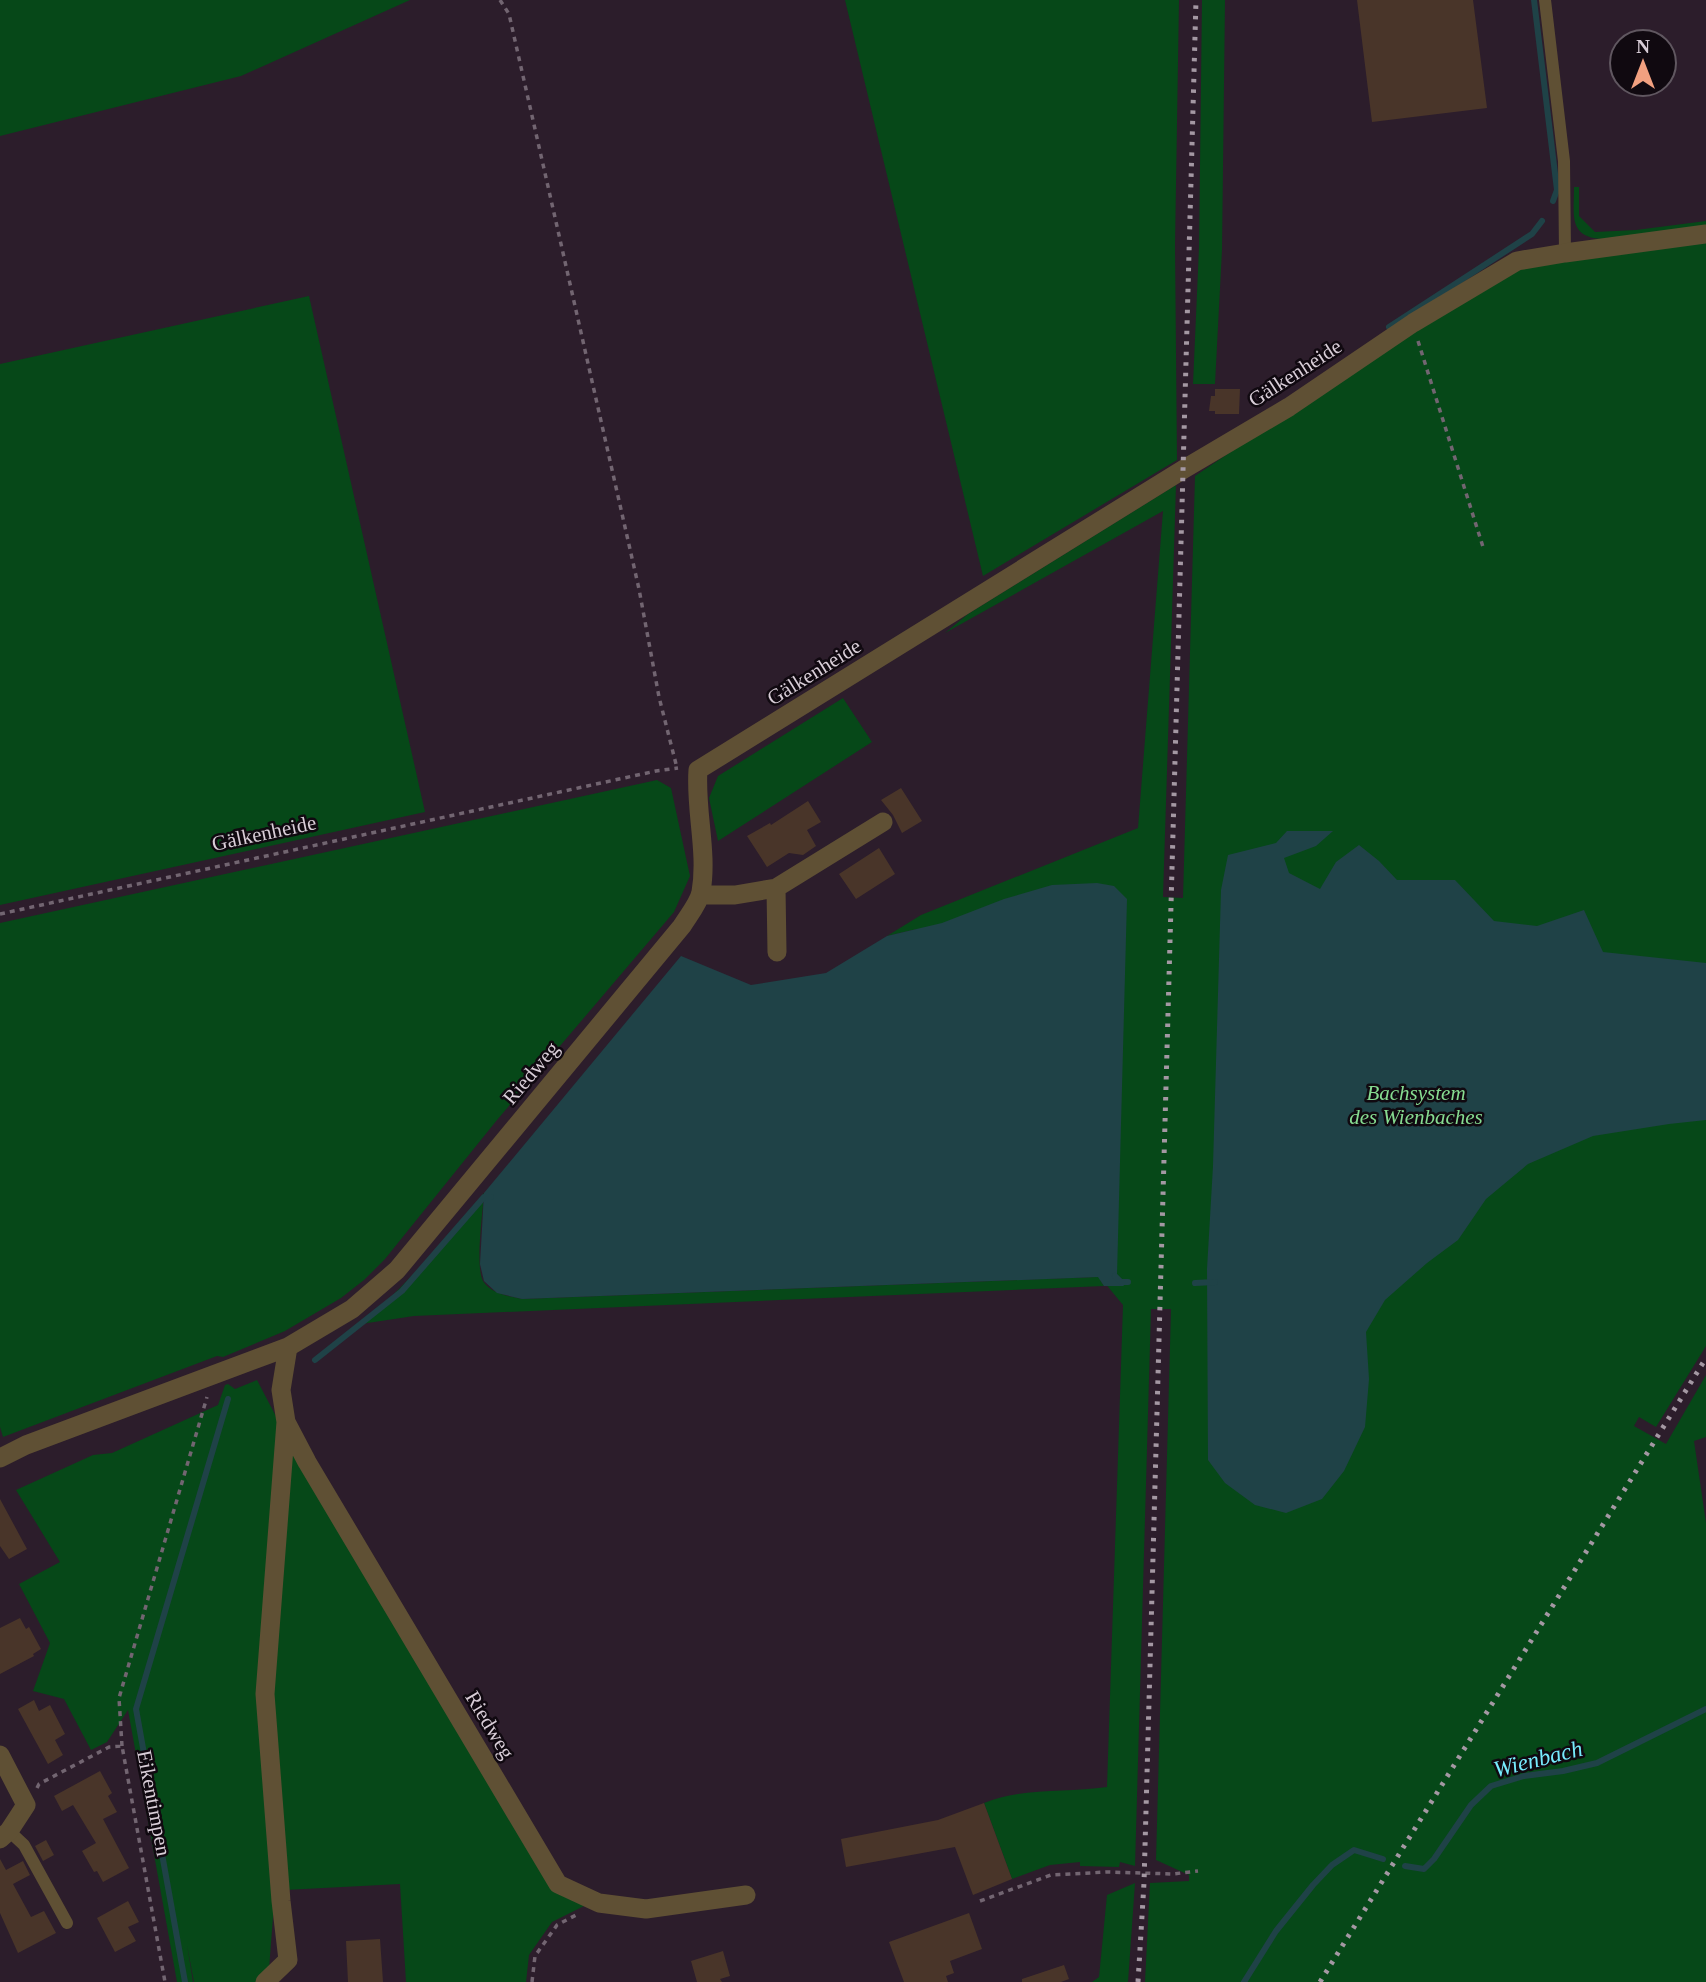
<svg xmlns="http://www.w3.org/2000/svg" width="1706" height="1982" font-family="Georgia,serif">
<rect width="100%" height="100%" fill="#2c1d2b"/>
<path fill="#064818" d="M0,0H410L241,76L0,136Z
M845,0H1179L1175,245L1177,460L983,576Z
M1202,0H1225L1222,250L1215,384H1193L1199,248Z
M1574,187H1579V216L1595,232L1636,230L1706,221V226L1604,239C1568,238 1574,216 1574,187Z
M1706,242V1346L1656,1427L1639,1417L1634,1426L1666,1444L1706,1375V1437L1694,1441L1706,1523V1982H1145L1150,1883L1189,1881V1875L1156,1860L1171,1309H1151L1135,1866L1120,1862L1119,1867L1080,1866V1862L1050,1865L1012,1879L984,1803C1022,1787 1067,1793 1107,1787L1123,1305L1104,1282L1100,1280L1104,1286L414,1316L361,1324C407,1286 444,1239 484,1193C483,1211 475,1266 483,1281C491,1294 509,1296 522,1299L1096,1277L747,993L852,969L917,929L887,936L921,915L1138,828L1163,511L945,633L968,614L1176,485L1163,897L1183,898L1195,476L1408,332L1520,266Z
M309,296L425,812L0,905V364Z
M843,698L872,742L718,841L709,798L718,776Z
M657,780L671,788L690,876L674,912L497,1120L385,1259L364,1280L341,1298L285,1331L223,1357L217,1356L3,1437L0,1427V923Z
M257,1380L280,1424L259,1694L274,1904L268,1982H194L187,1945L193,1982H177L128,1710L107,1742L91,1750L64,1699L33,1691L50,1643L19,1584L60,1562L16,1490L93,1455L112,1453L218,1405L225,1385L228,1384L235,1389Z
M290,1444L554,1889L588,1904L552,1922L529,1955L526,1982H406L400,1884L285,1890L271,1695Z
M1135,1883L1128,1982H1092L1099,1977L1107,1895Z"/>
<path fill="#1f4247" d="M1287,831H1333L1316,846L1284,858L1289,873L1320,889L1336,862L1359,845L1379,861L1397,880H1455L1494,921L1537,926L1584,910L1603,952L1706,963V1120L1669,1124L1593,1136L1528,1164L1486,1199L1458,1240L1427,1263L1385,1300L1366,1332L1369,1379L1365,1427L1344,1471L1322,1499L1286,1513L1255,1505L1225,1483L1208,1460L1207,1269L1213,1166L1221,890L1228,855L1276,843Z
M1097,883L1114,886L1127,899L1117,1275L1124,1286H1104L1098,1277L522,1299L497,1293L484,1281L480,1264L484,1193L681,956L751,985L826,973L887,936L942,923L1004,899L1052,885Z"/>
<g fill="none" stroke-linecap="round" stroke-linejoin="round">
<path stroke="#1f4247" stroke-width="6" d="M1534,0L1557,190L1553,201
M1389,327L1532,234L1542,221
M1115,1276L1121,1282H1128
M1195,1283L1215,1282
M315,1360L402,1291L484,1197H491
M1405,1866L1424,1869L1434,1859L1471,1805L1491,1786L1524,1776L1563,1771L1597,1763L1706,1709
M185,1982L136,1709L228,1399
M1244,1982L1276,1931L1313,1885L1332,1865L1354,1850L1383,1859"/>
</g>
<path fill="#493529" d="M1357,0H1473L1487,108L1372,122Z
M1215,389H1240L1239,414H1215V411H1209L1211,396H1215Z
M901,788L922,821L902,833L893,815L881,800Z
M808,801L821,822L807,830L816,846L803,855L789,853L767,867L747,836L770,823L771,825Z
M879,848L895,874L856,899L839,874Z
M0,1499L27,1549L9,1559L0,1546Z
M20,1618L26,1629L29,1627L41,1649L33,1654L34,1656L0,1674V1628Z
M34,1700L39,1711L50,1705L65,1734L55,1740L63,1755L48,1764L18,1709Z
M100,1771L112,1793L108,1796L117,1812L103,1819L129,1868L103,1882L97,1871L94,1872L82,1851L96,1843L73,1805L62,1811L54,1796Z
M984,1803L1012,1879L973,1895L955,1847L846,1867L841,1839L938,1820Z
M46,1840L54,1855L43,1861L35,1846Z
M0,1859L6,1870L23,1861L30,1875L13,1884L31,1917L44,1911L56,1933L18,1953L0,1913Z
M128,1901L139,1922L128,1927L136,1941L115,1952L97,1918Z
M969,1913L982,1949L950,1961L954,1973L946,1976L948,1982H904L889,1942Z
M380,1939L383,1982H348L346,1941Z
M723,1951L730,1976L720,1979L722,1982H697L691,1961Z
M1064,1965L1069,1979L1061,1982H1022V1979Z"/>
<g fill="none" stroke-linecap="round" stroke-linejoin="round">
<path stroke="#726571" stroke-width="3.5" stroke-dasharray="5 5" stroke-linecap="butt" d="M500,0L509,14L639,589L659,697L677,768
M1418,341L1484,550
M0,914L656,771L678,768
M122,1746L119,1698L207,1397
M37,1788L39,1784L109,1747L122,1746L165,1982
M980,1901L1051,1875L1107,1872L1173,1874L1198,1871
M532,1982L535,1956L557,1925L578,1914"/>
<path stroke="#5f5034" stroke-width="12" d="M1545,0L1564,161L1565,253
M9,1831L24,1845L67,1923"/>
<path stroke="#5f5034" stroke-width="19" d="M776,888L777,952
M701,895H735L776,888L883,822
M286,1422L307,1462L558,1884L599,1903L646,1909L746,1895
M0,1458L26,1445L288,1347L352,1309L397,1270L682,926C688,916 699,903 701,892C708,852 695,810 698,770L1184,469L1289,407L1413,323L1517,261L1565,253L1706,234
M0,1755L26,1805L9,1831L0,1839
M265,1982L288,1960L281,1901L265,1694L286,1422L281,1390L288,1347"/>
<path stroke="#a498a3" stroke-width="5" stroke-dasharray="3.5 7" stroke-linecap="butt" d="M1138,1982L1144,1883L1196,0
M1320,1982L1706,1358"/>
</g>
<g text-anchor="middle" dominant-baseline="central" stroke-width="5" stroke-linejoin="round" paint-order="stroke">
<g font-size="21" fill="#d8cdd7" stroke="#100910">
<text transform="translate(1295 373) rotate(-33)">Gälkenheide</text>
<text transform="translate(814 672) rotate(-32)">Gälkenheide</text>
<text transform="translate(264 833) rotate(-12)">Gälkenheide</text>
<text transform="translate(531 1073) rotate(-50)">Riedweg</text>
<text transform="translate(490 1725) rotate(59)">Riedweg</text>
<text transform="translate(154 1803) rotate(79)">Eikentimpen</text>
</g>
<g font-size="21" font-style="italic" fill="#86dc91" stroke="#100910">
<text x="1416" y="1093">Bachsystem<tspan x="1416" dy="24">des Wienbaches</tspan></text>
</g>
<g font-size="23" font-style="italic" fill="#77ebfc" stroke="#100910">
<text transform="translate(1538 1759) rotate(-14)">Wienbach</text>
</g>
</g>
<g transform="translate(1643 63)"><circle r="33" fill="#100910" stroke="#605760" stroke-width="2"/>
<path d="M0-5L12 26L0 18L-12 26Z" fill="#f2a080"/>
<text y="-10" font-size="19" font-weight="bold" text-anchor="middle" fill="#d8cdd7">N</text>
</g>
</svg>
